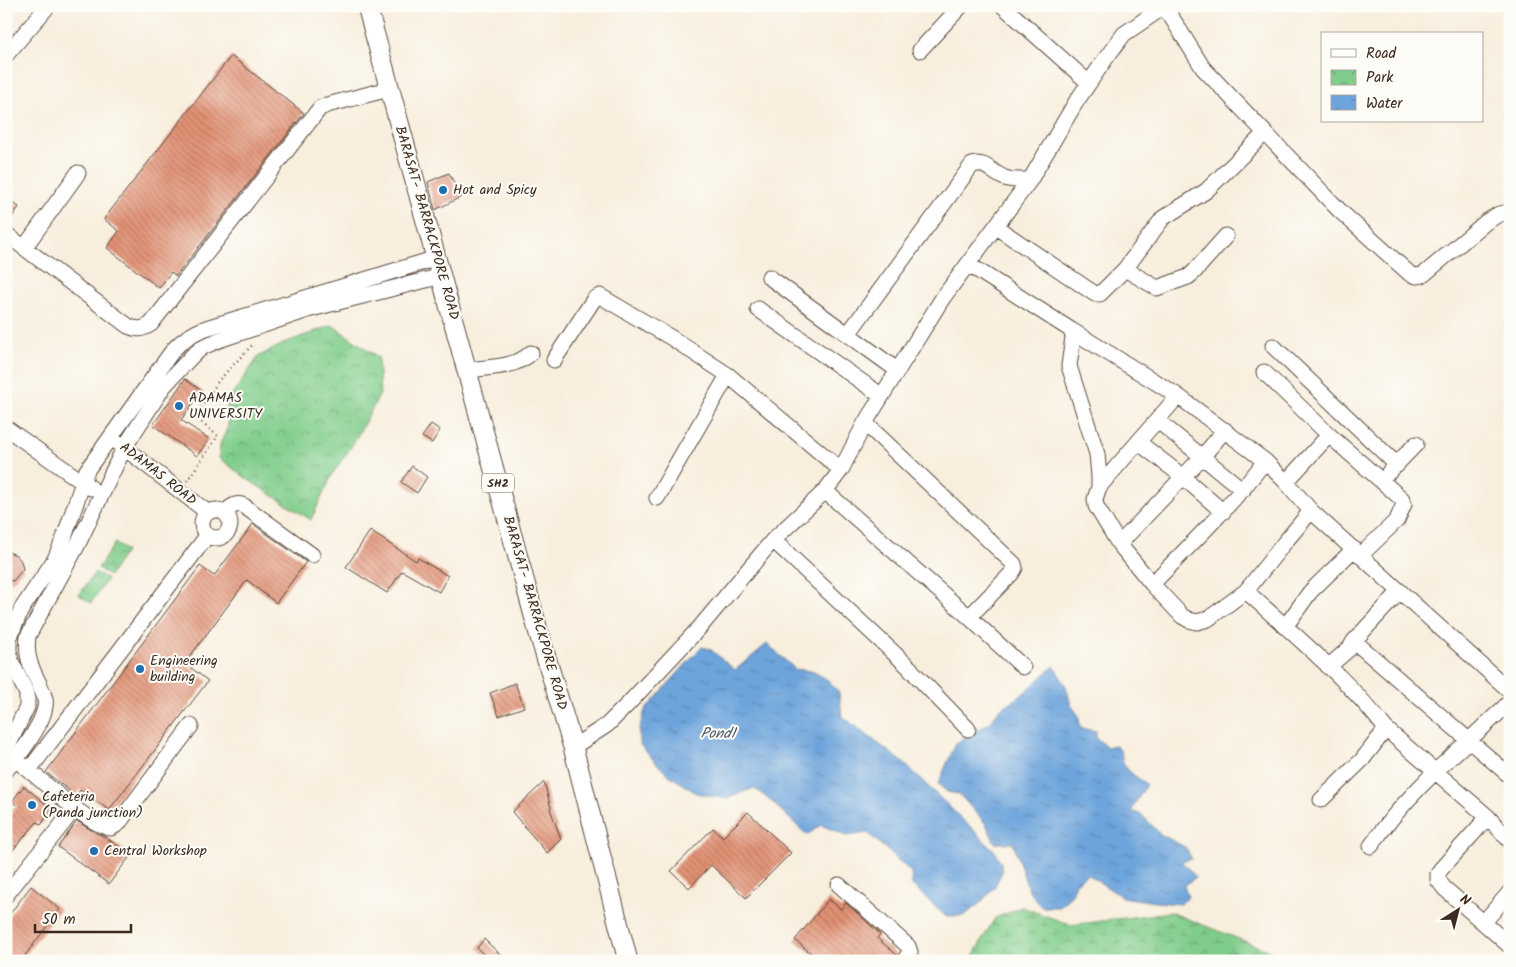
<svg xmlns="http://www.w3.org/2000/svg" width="1516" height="967" font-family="Kalam,sans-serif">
<defs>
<pattern id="wetland-marsh" width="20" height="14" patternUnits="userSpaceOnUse" patternTransform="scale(1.25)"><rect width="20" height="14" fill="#80cd8b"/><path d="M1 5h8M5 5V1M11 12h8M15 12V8" fill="none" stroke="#6aa771"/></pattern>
<pattern id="park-crowns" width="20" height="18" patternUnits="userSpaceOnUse" patternTransform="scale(1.25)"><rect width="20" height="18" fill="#80cd8b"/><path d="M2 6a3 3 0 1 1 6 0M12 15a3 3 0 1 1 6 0" fill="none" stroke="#6aa771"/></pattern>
<pattern id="water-ripples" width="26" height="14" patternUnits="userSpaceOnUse" patternTransform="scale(1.25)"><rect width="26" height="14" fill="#6da4db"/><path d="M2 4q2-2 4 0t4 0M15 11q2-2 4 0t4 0" fill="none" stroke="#5b86b1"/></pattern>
<pattern id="building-back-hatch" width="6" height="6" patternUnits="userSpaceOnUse" patternTransform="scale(1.25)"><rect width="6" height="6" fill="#e29275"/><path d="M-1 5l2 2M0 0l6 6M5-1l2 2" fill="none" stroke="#b8775f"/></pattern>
</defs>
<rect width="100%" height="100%" fill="#fdfcf7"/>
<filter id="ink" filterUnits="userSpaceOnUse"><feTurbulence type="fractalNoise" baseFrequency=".02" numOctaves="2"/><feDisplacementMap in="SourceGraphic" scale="10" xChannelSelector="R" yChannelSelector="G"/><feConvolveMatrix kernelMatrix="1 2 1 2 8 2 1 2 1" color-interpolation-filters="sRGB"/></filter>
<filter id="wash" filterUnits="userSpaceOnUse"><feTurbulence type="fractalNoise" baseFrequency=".0096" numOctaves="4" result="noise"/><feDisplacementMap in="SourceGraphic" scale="20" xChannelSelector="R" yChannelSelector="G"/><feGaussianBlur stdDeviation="1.12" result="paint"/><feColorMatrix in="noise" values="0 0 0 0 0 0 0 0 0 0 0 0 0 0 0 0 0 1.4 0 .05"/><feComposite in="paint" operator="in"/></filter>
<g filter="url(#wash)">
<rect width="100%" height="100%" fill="#f8eedd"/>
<path fill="url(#wetland-marsh)" stroke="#5e7c54" d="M1022,907L1071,925L1170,912L1290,959L1291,961H970L995,918Z"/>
<path fill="url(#park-crowns)" stroke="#5e7c54" d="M332,325L378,357L380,394L353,444L332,475L311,520L247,479L219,458L220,444L228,426L227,402L259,356L287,342Z
M115,543L126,551L109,576L98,568Z
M95,572L107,579L91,603L79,595Z"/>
<path fill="url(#water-ripples)" stroke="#54677c" d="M767,644L795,669L812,671L828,680L839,693L842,716L904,763L994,850L1001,862L1002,872L994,888L980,903L964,916H945L912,885L911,872L868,833L847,836L821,825L807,835L772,802L754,788L726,799L696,793L666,773L646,752L639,743V729L645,710L695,654L702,647L710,649L735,670Z
M1054,666L1066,686L1071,705L1079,716L1080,728L1096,731V738L1107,747L1116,745C1124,754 1120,754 1124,764C1128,772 1138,778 1146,784C1142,794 1135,802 1131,812L1140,813L1160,834L1185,847L1192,859L1181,861L1196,877L1184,886L1188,897L1181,904L1154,902L1122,897L1087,874L1076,883L1072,894L1060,907H1041L1028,889L1013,843H995L986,824L959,794L947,792L938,784L956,743L989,723L1000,709L1018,698Z"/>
<g id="blocks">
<path fill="url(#building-back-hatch)" d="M231,56L304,113L176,276L171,272L159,288L107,248L119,231L104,219Z
M449,173L461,197L435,210L428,182Z
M6,198L19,207L6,225Z
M185,379L202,391L181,420L209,439L197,456L153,425Z
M431,424L440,430L432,443L422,437Z
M412,466L427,477L417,493L401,482Z
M253,524L306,562L276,603L247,580L185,663L208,681L109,810L80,790L76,796L46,772L200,566L214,576Z
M370,531L416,561L418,558L448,576L439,592L402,571L387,593L346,567Z
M6,551L16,555L21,561L23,569L13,581L6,580Z
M515,683L524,707L499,716L490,693Z
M544,782L551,808L550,809L561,839L547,853L512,812Z
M24,786L52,809L41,825L37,822L6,858V819L17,806L12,801Z
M748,812L791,853L746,898L711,865L689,888L671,871L713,828L723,837Z
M77,821L96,833L104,836L131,855L109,884L58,847Z
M31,886L60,909L21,961H6V919Z
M829,899L841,909L846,903L880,934L877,938L897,955L895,961H820L795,940Z
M484,939L507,961H490L477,948Z"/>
</g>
</g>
<g filter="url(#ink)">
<use href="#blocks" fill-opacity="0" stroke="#57473b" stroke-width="1"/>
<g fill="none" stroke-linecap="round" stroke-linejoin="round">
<defs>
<path id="minor" d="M1003,6L1089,83
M1164,6L1162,8L1172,18L1203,68L1340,211L1410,274L1416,276L1423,275L1486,222L1499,214L1510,212
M920,50L961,6
M6,55L48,6
M996,227L1095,294H1100L1125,269L1157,288L1188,277L1193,273L1226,236
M6,234L128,326C137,330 142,330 151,324L320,108L327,105L389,89
M24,248L78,173
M968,264L1071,330L1073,337L1069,366L1097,454L1099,476V487L1095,499L1096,506L1119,544L1152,584L1182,616L1189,620L1197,622L1208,619L1246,591
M1125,269L1163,218L1206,191L1265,133
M769,277L897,370
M758,309L882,396
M1071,330L1178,396
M848,334L972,165C985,160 993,174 1005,178C1013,181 1021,180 1030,180
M1273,346L1397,465
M554,360L594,299L600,296L670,337L728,375L841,470
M468,370C490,367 515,368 531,353
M1264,372L1329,435L1402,499L1404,504L1397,520L1361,555
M1158,421L1243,490
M6,428L91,488
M117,442L207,512
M1138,442L1182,476L1223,512
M1389,472L1416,444
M1099,487L1178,396L1265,461L1286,482
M825,491L968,616H970L1012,573L1015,568L1014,564L865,423
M657,498L728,375
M202 524a14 14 0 1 1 28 0a14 14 0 1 1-28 0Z
M1311,511L1286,482L1329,435
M225,512C231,507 236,502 244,506L312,555
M773,540L911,669V671
M1119,544L1202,457L1225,430
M1152,584C1191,544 1231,506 1265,461
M968,616L1023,667
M1285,627L1310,592L1354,549
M1354,641L1510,776
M1328,667L1350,648L1354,641L1400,591
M912,671L968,729
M1386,729L1488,817L1510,841
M573,747L607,725L628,704L701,626L773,540L825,491L841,470L865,423L942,299L1030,180L1076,102L1106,58L1124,34L1162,8L1161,6
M6,750L27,707V694L11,661L9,650V639L21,610L55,559L64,538L87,470L173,350C183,339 192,333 206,328L437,258
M21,764C43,780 86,824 111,828L118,824L191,726
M6,770C19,757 49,717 45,699C38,675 24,665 28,636L77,546L124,448L164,386L192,356L203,347L219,340L311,309L442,276
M29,770L207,536
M1321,800L1362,760L1386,729C1346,677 1294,635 1246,591L1285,542L1311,511L1510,691
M1488,817L1441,869L1438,874V880L1444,888L1510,946
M1371,846C1408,791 1462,748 1510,702
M839,885L908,946L910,952L904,961
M6,895L75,808
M1484,922L1510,892"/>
<path id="major" d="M367,6L539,634L573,747L628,961"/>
</defs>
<use href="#minor" stroke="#57473b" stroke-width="17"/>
<use href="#major" stroke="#57473b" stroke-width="21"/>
<path stroke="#57473b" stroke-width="2.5" stroke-dasharray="1 4" stroke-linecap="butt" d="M187,481L218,436L195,417L219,380L254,343"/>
<use href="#minor" stroke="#fff" stroke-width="15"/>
<use href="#major" stroke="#fff" stroke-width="19"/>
</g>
</g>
<g fill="#1f6fb2" stroke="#fdfcf7" stroke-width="2">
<circle cx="443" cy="190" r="5"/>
<circle cx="179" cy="406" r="5"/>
<circle cx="140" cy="669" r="5"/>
<circle cx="32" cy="805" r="5"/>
<circle cx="94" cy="851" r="5"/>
</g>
<g text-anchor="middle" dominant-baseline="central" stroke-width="4" stroke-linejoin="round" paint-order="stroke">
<rect fill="#fdfcf7" stroke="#75695f" stroke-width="1" x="482" y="473.5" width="32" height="19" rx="4"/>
<g font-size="12" font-weight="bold" fill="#3b2a1e">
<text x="498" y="483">SH2</text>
</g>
<g font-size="14" fill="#3b2a1e" stroke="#fdfcf7" text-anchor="start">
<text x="453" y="190">Hot and Spicy</text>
<text x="189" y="398">ADAMAS<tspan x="189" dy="16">UNIVERSITY</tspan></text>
<text x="150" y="661">Engineering<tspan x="150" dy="16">building</tspan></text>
<text x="42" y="797">Cafeteria<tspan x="42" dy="16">(Panda junction)</tspan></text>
<text x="104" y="851">Central Workshop</text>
</g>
<g font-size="14" fill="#3b2a1e" stroke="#fdfcf7">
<text transform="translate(427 223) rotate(74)">BARASAT- BARRACKPORE ROAD</text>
<text transform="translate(158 474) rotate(38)">ADAMAS ROAD</text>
<text transform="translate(535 613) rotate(74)">BARASAT- BARRACKPORE ROAD</text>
</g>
<g font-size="15" font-style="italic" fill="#4f5b6a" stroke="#fdfcf7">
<text x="718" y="734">Pond1</text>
</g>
</g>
<rect width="1516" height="967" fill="none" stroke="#fdfcf7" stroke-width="25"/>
<rect x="1321" y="32" width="162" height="90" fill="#fdfcf7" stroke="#afa8a0"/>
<rect x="1331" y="49" width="25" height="8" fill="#ffffff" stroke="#afa8a0"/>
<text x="1366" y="58" font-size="15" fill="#3b2a1e">Road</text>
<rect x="1331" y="70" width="25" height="15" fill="url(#park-crowns)" stroke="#afa8a0"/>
<text x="1366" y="82" font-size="15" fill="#3b2a1e">Park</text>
<rect x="1331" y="95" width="25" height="15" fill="url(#water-ripples)" stroke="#afa8a0"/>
<text x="1366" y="108" font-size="15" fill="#3b2a1e">Water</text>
<g transform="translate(1458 910) rotate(36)" stroke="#fdfcf7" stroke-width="4" paint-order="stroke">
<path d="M0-4L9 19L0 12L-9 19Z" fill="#3b2a1e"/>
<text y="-8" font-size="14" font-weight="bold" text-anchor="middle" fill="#3b2a1e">N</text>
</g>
<path d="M35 924v8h96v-8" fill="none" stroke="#3b2a1e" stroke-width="2.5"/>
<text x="42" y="924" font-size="15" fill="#3b2a1e" stroke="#fdfcf7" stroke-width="4" paint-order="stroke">50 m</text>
</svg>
